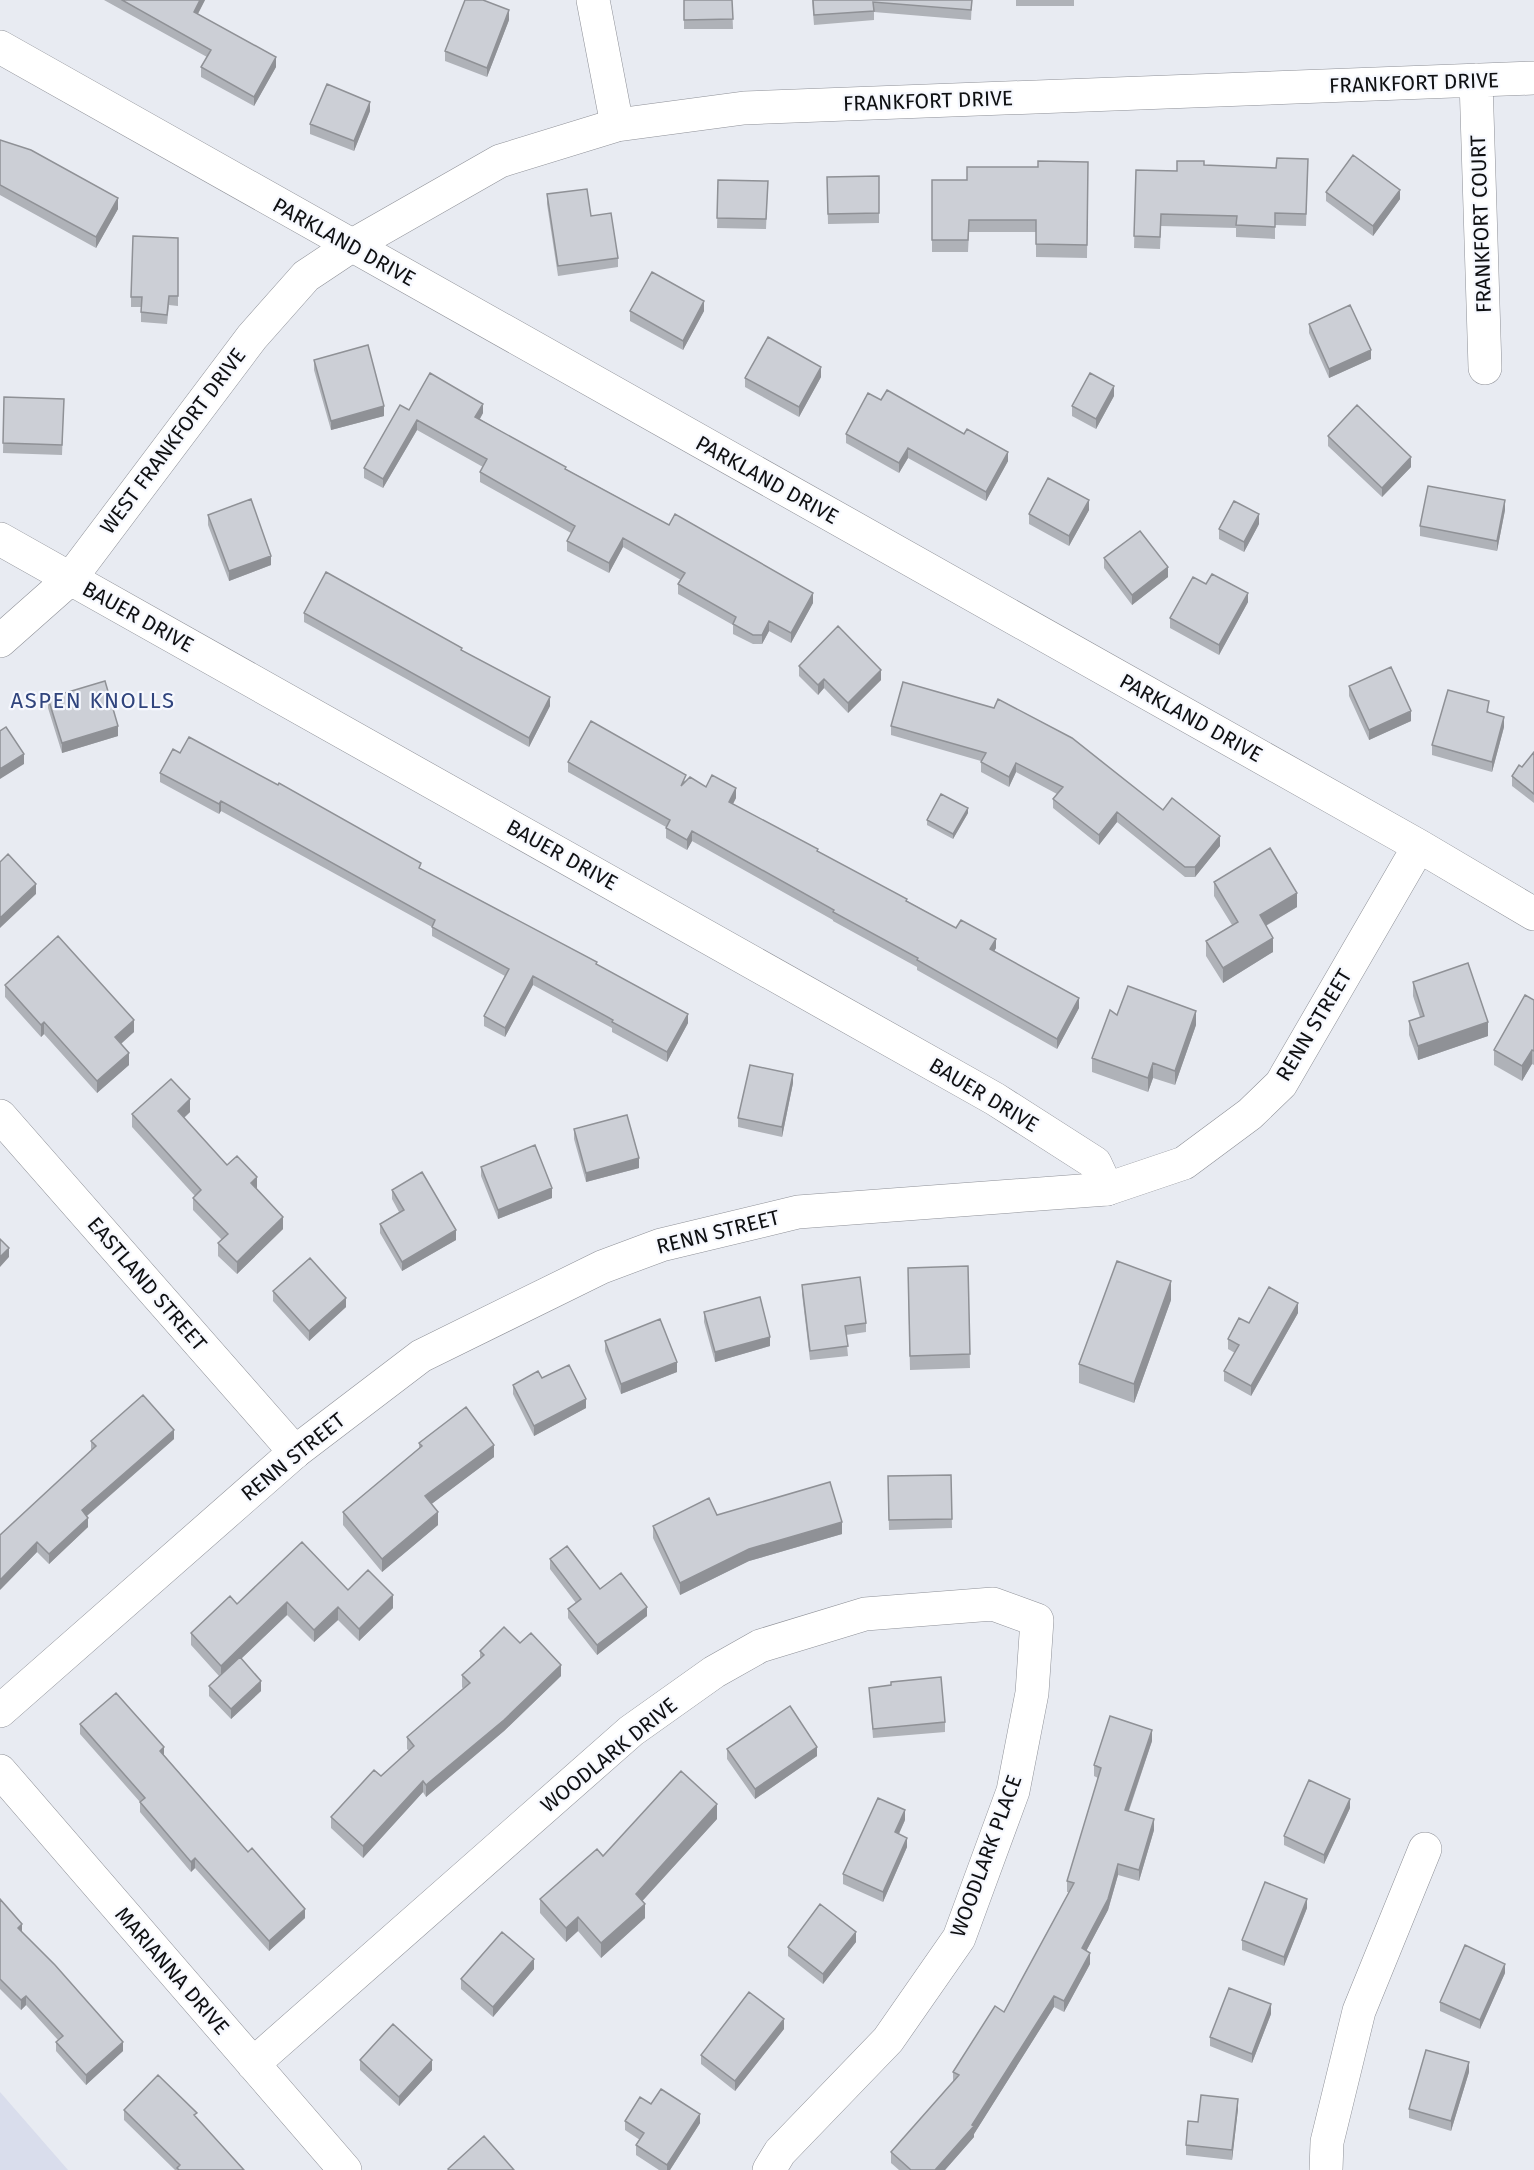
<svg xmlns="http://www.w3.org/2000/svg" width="1534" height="2170" font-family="'Fira Sans',sans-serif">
<rect width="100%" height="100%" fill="#e8ebf2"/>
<path fill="#d9ddec" d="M0,2092L68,2170H0Z"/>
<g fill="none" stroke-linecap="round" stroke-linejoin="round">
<defs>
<path id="street" d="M593,0L617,125
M1476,80L1485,368
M0,539L995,1099L1095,1163L1107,1189
M0,641L70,579L252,337L306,276L351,246L500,161L617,125L744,108L1534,78
M0,1116L295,1452
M0,1771L345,2170
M253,2064L631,1731L714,1672L760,1646L865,1614L993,1604L1037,1620L1032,1693L1013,1791L959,1938L888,2040L780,2152L769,2170
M1326,2170L1327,2142L1359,2011L1425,1849"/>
<path id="secondary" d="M0,47L1419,846L1534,914
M0,1711L295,1452L421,1356L602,1267L661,1245L798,1212L1107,1189L1184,1163L1250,1114L1281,1084L1419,846"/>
</defs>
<use href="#street" stroke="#8e9097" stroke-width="34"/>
<use href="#secondary" stroke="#8e9097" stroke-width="34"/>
<use href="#street" stroke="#fff" stroke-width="33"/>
<use href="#secondary" stroke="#fff" stroke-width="33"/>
</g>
<path fill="#afb2b8" d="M104,0H205L198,14L276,67L254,106L201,77V67L207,57Z
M684,0H732L733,29H684Z
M812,0H972L971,20L874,12V20L814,25Z
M1016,0H1074V6H1016Z
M509,20L487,77L445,61V51Z
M370,111L354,151L310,134V124Z
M0,140L118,209L96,248L0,195Z
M1308,159L1306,226L1275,225V239L1236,237V228L1161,226L1160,249L1134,248L1136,170L1177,171L1204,165L1276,168Z
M1088,162L1087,258L1036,257V232H969L968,252H932V180H967L1038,167Z
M879,176V223L828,224L827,177Z
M718,180L768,181L766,229L717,228Z
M1326,192L1400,199L1373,236L1326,201Z
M547,194L591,216L618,258V267L558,276L547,204Z
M178,238V306L169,305L167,324L141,322V307H131V297Z
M630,311H704L683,350L630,321Z
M1309,324L1371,359L1329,378L1309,333Z
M314,360L384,416L331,430L314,370Z
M821,377L799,417L745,387V378Z
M1114,396L1096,429L1072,416V406Z
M4,397L64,399L62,455L3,453Z
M881,400L964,434L1008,461L986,501L908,458L899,473L846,443V434Z
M409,410L483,413L480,419L566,469L813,603L791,643L769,631L762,644H753L733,634V625L678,594V584L681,580L623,547L609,573L567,551V541L571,533L480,482V472L483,467L417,430L383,488L364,478V468Z
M1328,436L1411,467L1382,497L1328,446Z
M1089,510L1069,546L1029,524V514Z
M1505,510L1497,551L1420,536V526Z
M208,515L271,565L229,581L208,525Z
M1259,524L1244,552L1219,539V529Z
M1104,558L1168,577L1132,605L1104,568Z
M1206,584L1248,602L1219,655L1170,628V618Z
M304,613L462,651L550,706L529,747L304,622Z
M799,666L881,680L848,713L824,688L818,695L799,676Z
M903,682L1163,810L1220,846L1195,877H1185L1117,822L1099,845L1053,808V799L1057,794L1016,772L1009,787L981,772V761L891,735V726Z
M1349,686L1411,721L1369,740L1349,696Z
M48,698L118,736L62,753L48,708Z
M1489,711V713L1504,727L1492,772L1432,755V745Z
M1534,752V803L1512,786V776L1522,767Z
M180,753L421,869L597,965L688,1023L667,1062L612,1032V1028L533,985L505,1037L484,1026V1016L505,976L432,936V927L221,811L219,814L160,782V773Z
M568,762L686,781L706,787L736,798L733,804L956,928L996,948L994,951L1079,1008L1057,1049L917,970V967L833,921V920L692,841L687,850L666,838V827L568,772Z
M968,813L953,839L927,825V820Z
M1214,882L1297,907L1266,926L1273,952L1223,983L1206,956V941L1232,925L1214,896Z
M1413,982L1488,1036L1418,1060L1409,1035V1021L1420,1017L1413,996Z
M5,985L134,1032L121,1044L129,1065L97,1093L44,1034L41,1037L5,997Z
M1534,1000V1065L1532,1064L1522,1081L1494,1065V1050Z
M1117,1015L1196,1025L1175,1085L1153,1078L1148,1092L1092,1072V1058Z
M793,1083L782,1137L738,1127V1118Z
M190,1112L184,1118L227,1165L257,1190L283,1229L237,1274L218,1256V1243L222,1240L193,1210V1198L195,1196L132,1127V1114Z
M574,1129L639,1168L586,1182L574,1139Z
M481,1167L552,1198L498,1219L481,1176Z
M392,1190L456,1240L402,1271L380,1233V1224L399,1212L392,1199Z
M968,1266L970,1368L910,1370L908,1282Z
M802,1285L866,1323V1332L846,1335L848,1356L810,1360L802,1294Z
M273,1291L346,1307L309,1341L273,1301Z
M1171,1300L1134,1403L1079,1383V1364Z
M704,1312L770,1346L715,1362L704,1322Z
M1298,1313L1251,1396L1224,1381V1371L1235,1353L1228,1349V1339L1249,1323Z
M605,1341L677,1372L621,1394L605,1351Z
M542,1378L586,1408L534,1436L513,1394V1385Z
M174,1439L87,1516L88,1527L49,1564L37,1552L0,1590L91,1450V1441Z
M419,1443L494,1457L431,1504L438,1525L382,1572L343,1525V1512L419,1449Z
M951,1475L952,1528L889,1530L888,1476Z
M717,1515L842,1534L749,1561L680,1595L653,1538V1526Z
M550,1559L647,1616L597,1655L568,1618V1609L576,1603L550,1569Z
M348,1590L393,1608L359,1641L338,1620L314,1642L287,1615L241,1659L261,1691L231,1719L209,1696V1686L219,1676L191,1645V1633L237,1604Z
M520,1643L561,1676L504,1731L426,1797L423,1792L363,1858L331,1828V1817L381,1776L409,1751L407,1749V1737L463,1689L462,1687V1675L480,1659V1651Z
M869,1688L945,1722V1732L873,1738Z
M80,1724L164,1755L305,1918L269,1951L195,1868L191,1872L140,1812V1802L80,1734Z
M1152,1741L1129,1811L1154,1830L1139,1881L1118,1875L1108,1910L1086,1951L1090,1964L1064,2012L1054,2007L974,2134V2137L945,2170H899L891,2163V2152L953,2082V2072L1004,2012L1069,1892H1067V1881L1098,1778L1094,1776V1765Z
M727,1749L817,1756L755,1799L727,1759Z
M1350,1808L1324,1864L1284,1845V1836Z
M717,1819L642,1901L645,1918L601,1958L578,1931L566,1942L540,1913V1899L603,1856Z
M905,1820L899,1834L907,1847L883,1902L843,1884V1874Z
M0,1899L22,1933L123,2051L86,2085L56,2051V2042L58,2040L26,2005L21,2010L0,1989Z
M1307,1908L1284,1966L1242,1950V1940Z
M856,1942L823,1984L788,1956V1947Z
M534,1969L493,2017L461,1989V1979Z
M1505,1973L1480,2029L1440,2011V2002Z
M1271,2014L1252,2063L1210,2046V2037Z
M784,2029L735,2091L701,2064V2055Z
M360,2060L432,2070L399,2106L360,2070Z
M1469,2072L1451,2131L1409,2118V2109Z
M651,2104L700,2123L670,2170H659L636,2155V2145L640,2140L625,2130V2121Z
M1238,2109L1232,2160L1186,2155V2145L1198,2122Z
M124,2110L197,2118L244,2170H175L124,2120Z"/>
<path fill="#8f9196" d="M200,0H205L194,21V12Z
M509,10V20L487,77V68Z
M276,57V67L254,106V97Z
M370,102V111L354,151V141Z
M1400,190V199L1373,236V226Z
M118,198V209L96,248V237Z
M704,301V311L683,350V341Z
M1371,350V359L1329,378V369Z
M821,367V377L799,417V407Z
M1114,386V396L1096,429V419Z
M483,404V413L475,427V417Z
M384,406V416L331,430V421Z
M417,420V430L383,488V479Z
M908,448V458L899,473V463Z
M1008,452V461L986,501V492Z
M1411,457V467L1382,497V488Z
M1089,500V510L1069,546V536Z
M1505,500V510L1497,551V541Z
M1259,514V524L1244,552V542Z
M623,538V547L609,573V563Z
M271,556V565L229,581V571Z
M1168,567V577L1132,605V595Z
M813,593V603L791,643V633Z
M1248,593V602L1219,655V645Z
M769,621V631L762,644V635Z
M881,670V680L848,713V703Z
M824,679V688L818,695V685Z
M550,697V706L529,747V738Z
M1411,711V721L1369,740V730Z
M1504,717V727L1492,772V762Z
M118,726V736L62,753V743Z
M24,754V764L0,779V769Z
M1016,763V772L1009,787V777Z
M736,788V798L729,811V802Z
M221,801V811L219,814V804Z
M968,808V813L953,839V834Z
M1117,812V822L1099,845V835Z
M692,831V841L687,850V840Z
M1220,836V846L1195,877V867Z
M36,884V894L0,928V918Z
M1297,893V907L1260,929V915Z
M1273,938V952L1223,983V968Z
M996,939V948L990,959V949Z
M533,976V985L505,1037V1028Z
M1079,998V1008L1057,1049V1039Z
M1196,1011V1025L1175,1085V1071Z
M688,1014V1023L667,1062V1052Z
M134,1020V1032L115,1049V1037Z
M44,1022V1034L41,1037V1025Z
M1488,1022V1036L1418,1060V1046Z
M1532,1050V1064L1522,1081V1066Z
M129,1053V1065L97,1093V1081Z
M1153,1063V1078L1148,1092V1078Z
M793,1074V1083L782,1137V1127Z
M190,1099V1112L178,1123V1111Z
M639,1158V1168L586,1182V1173Z
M257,1177V1189L251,1183Z
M552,1188V1198L498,1219V1210Z
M283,1217V1229L237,1274V1262Z
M456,1230V1240L402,1271V1262Z
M9,1248V1257L0,1267V1257Z
M1171,1281V1300L1134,1403V1384Z
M346,1298V1307L309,1341V1331Z
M1298,1303V1313L1251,1396V1386Z
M770,1337V1346L715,1362V1352Z
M677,1362V1372L621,1394V1384Z
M586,1399V1408L534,1436V1426Z
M174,1430V1439L82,1520V1510Z
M494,1445V1457L425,1509V1496Z
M438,1512V1525L382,1572V1559Z
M88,1518V1527L49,1564V1554Z
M842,1522V1534L749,1561L680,1595V1583L749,1549Z
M37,1542V1552L0,1590V1580Z
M393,1595V1608L359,1641V1629Z
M287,1602V1615L221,1678V1666Z
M338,1607V1620L314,1642V1630Z
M647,1607V1616L597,1655V1645Z
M561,1665V1676L504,1731L426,1797V1785Z
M261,1681V1691L231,1719V1709Z
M1152,1730V1741L1125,1821V1810Z
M164,1747V1757L160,1751Z
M817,1747V1756L755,1799V1789Z
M423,1781V1792L363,1858V1846Z
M1350,1799V1808L1324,1864V1855Z
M717,1804V1819L636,1908V1894Z
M905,1810V1820L895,1842V1832Z
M1154,1819V1830L1139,1881V1870Z
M907,1838V1847L883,1902V1892Z
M195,1858V1868L191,1872V1862Z
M1118,1864V1875L1108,1910L1082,1959V1948Z
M1307,1899V1908L1284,1966V1957Z
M645,1904V1918L601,1958V1943Z
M305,1909V1918L269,1951V1941Z
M578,1917V1931L566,1942V1928Z
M22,1924V1933L18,1928Z
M856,1932V1942L823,1984V1974Z
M1090,1953V1964L1064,2012V2001Z
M534,1959V1969L493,2017V2007Z
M1505,1964V1973L1480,2029V2020Z
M26,1996V2005L21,2010V2000Z
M1054,1996V2007L974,2134V2137L945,2170H935L972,2125Z
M1271,2004V2014L1252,2063V2054Z
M784,2019V2029L735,2091V2081Z
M123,2042V2051L86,2085V2075Z
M432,2060V2070L399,2106V2097Z
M1469,2062V2072L1451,2131V2121Z
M1238,2099V2109L1232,2160V2150Z
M700,2114V2123L670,2170H667V2165Z"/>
<path fill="#cccfd6" stroke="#8f9196" stroke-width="1.5" d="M122,0H200L194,12L276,57L254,97L201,67L211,50Z
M465,0H483L509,10L487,68L445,51Z
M684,0H732L733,19L684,20Z
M813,0H972L971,10L873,2L874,11L814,15Z
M327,84L370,102L354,141L310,124Z
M0,140L31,150L118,198L96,237L0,185Z
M1353,155L1400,190L1373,226L1326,192Z
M1277,158L1308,159L1306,214L1275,213V227L1236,225L1237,216L1161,214L1160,237L1134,236L1136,170L1177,171V161H1204V165L1276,168Z
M1038,161L1088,162L1087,245L1036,244V220H969L968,240H932V180H967V167H1038Z
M879,176V213L828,214L827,177Z
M718,180L768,181L766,219L717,218Z
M587,189L591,216L611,213L618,258L558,266L547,194Z
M133,236L178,238V296H169L167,315L141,312L142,297H131Z
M652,272L704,301L683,341L630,311Z
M1350,305L1371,350L1329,369L1309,324Z
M768,337L821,367L799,407L745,378Z
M368,345L384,406L331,421L314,360Z
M430,373L483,404L475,417L566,467L565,469L669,525L675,514L813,593L791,633L769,621L762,635H753L733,624L736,617L678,584L685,573L623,538L609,563L567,541L575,526L480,472L487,459L417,420L383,479L364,468L400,405L409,410Z
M1090,373L1114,386L1096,419L1072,406Z
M887,390L964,434L967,429L1008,452L986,492L908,448L899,463L846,434L868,393L881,400Z
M4,397L64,399L62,445L3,443Z
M1357,405L1411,457L1382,488L1328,436Z
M1048,478L1089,500L1069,536L1029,514Z
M1428,486L1505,500L1497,541L1420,526Z
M251,499L271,556L229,571L208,515Z
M1234,501L1259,514L1244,542L1219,529Z
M1140,531L1168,567L1132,595L1104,558Z
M326,572L462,648L461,650L550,697L529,738L304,613Z
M1212,574L1248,593L1219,645L1170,618L1193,577L1206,584Z
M838,626L881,670L848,703L824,679L818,685L799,666Z
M1391,667L1411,711L1369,730L1349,686Z
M105,681L118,726L62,743L48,698Z
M903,682L994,708L998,699L1072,738L1163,810L1172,798L1220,836L1195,867H1185L1117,812L1099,835L1053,799L1063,787L1016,763L1009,777L981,762L986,753L891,726Z
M1448,690L1489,701L1487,712L1504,717L1492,762L1432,745Z
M591,721L686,775L681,786L690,777L706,787L712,775L736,788L729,802L818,849L817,851L907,899L906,901L956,928L961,920L996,939L990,949L1079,998L1057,1039L917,960L918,958L833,912L834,910L692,831L687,840L666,828L670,820L568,762Z
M6,727L24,754L0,769V731Z
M189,737L278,785L279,783L421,863L419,868L597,962L596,964L688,1014L667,1052L612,1022L613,1020L533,976L505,1028L484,1016L509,969L432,927L435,920L221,801L219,804L160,773L173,749L180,753Z
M1534,752V794L1512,776L1519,765L1522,767Z
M941,794L968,808L953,834L927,820Z
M1270,848L1297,893L1260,915L1273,938L1223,968L1206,941L1238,922L1214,882Z
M8,854L36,884L0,918V862Z
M58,936L134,1020L115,1037L129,1053L97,1081L44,1022L41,1025L5,985Z
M1468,963L1488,1022L1418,1046L1409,1021L1424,1016L1413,982Z
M1128,986L1196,1011L1175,1071L1153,1063L1148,1078L1092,1058L1110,1010L1117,1015Z
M1525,995L1534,1000V1051L1532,1050L1522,1066L1494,1050Z
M750,1065L793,1074L782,1127L738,1118Z
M171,1079L190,1099L178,1111L227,1165L237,1156L257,1177L251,1183L283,1217L237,1262L218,1243L228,1234L193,1198L201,1190L132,1114Z
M627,1115L639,1158L586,1173L574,1129Z
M535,1145L552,1188L498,1210L481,1167Z
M422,1172L456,1230L402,1262L380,1224L404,1210L392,1190Z
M0,1239L9,1248L0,1257Z
M310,1258L346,1298L309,1331L273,1291Z
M1117,1261L1171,1281L1134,1384L1079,1364Z
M968,1266L970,1354L910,1356L908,1268Z
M860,1277L866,1323L845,1326L848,1346L810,1351L802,1285Z
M1269,1287L1298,1303L1251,1386L1224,1371L1239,1345L1228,1339L1239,1318L1249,1323Z
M760,1297L770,1337L715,1352L704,1312Z
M660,1319L677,1362L621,1384L605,1341Z
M569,1365L586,1399L534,1426L513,1385L538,1371L542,1378Z
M143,1395L174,1430L82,1510L88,1518L49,1554L37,1542L0,1580V1535L96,1446L91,1441Z
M466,1407L494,1445L425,1496L438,1512L382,1559L343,1512L422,1446L419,1443Z
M951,1475L952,1519L889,1520L888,1476Z
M830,1482L842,1522L749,1549L680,1583L653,1526L709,1498L717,1515Z
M302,1542L348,1590L368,1570L393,1595L359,1629L338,1607L314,1630L287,1602L221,1666L191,1633L230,1596L237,1604Z
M567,1546L600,1589L621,1573L647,1607L597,1645L568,1609L581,1599L550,1559Z
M504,1627L520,1643L531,1633L561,1665L504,1720L426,1785L423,1781L363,1846L331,1817L374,1770L381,1776L414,1746L407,1737L470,1683L462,1675L484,1655L480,1651Z
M240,1657L261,1681L231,1709L209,1686Z
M941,1677L945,1722L873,1729L869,1688L891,1685V1682Z
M116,1693L164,1747L160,1751L248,1852L252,1848L305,1909L269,1941L195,1858L191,1862L140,1802L145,1798L80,1724Z
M790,1706L817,1747L755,1789L727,1749Z
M1110,1716L1152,1730L1125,1810L1154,1819L1139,1870L1118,1864L1108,1899L1082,1948L1090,1953L1064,2001L1054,1996L972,2125L974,2126L935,2170H911L891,2152L959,2075L953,2072L995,2006L1004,2012L1074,1883L1067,1881L1101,1768L1094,1765Z
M681,1771L717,1804L636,1894L645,1904L601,1943L578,1917L566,1928L540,1899L597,1849L603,1856Z
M1309,1780L1350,1799L1324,1855L1284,1836Z
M878,1798L905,1810L895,1832L907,1838L883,1892L843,1874Z
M1265,1882L1307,1899L1284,1957L1242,1940Z
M0,1899L22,1924L18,1928L55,1965L123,2042L86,2075L56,2042L63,2036L26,1996L21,2000L0,1979Z
M820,1904L856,1932L823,1974L788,1947Z
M502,1932L534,1959L493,2007L461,1979Z
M1465,1945L1505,1964L1480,2020L1440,2002Z
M1229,1988L1271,2004L1252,2054L1210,2037Z
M749,1992L784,2019L735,2081L701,2055Z
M393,2024L432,2060L399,2097L360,2060Z
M1426,2050L1469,2062L1451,2121L1409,2109Z
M158,2075L197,2113L194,2115L244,2170H179L177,2168L180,2165L124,2110Z
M661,2089L700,2114L667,2165L636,2145L644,2133L625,2121L640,2097L651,2104Z
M1201,2095L1238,2099L1232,2150L1186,2145L1188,2121L1198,2122Z
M484,2136L514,2170H449L448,2169Z"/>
<g text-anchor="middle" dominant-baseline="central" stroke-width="4.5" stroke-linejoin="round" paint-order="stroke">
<g font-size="21" fill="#0f1012" stroke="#f6f8fe">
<text transform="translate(1414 83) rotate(-2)">FRANKFORT DRIVE</text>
<text transform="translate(928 101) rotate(-2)">FRANKFORT DRIVE</text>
<text transform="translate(1481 224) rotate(-92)">FRANKFORT COURT</text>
<text transform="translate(344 242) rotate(29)">PARKLAND DRIVE</text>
<text transform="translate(173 441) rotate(-53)">WEST FRANKFORT DRIVE</text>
<text transform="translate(767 480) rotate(29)">PARKLAND DRIVE</text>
<text transform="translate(138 617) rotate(29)">BAUER DRIVE</text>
<text transform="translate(1191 718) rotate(29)">PARKLAND DRIVE</text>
<text transform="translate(562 855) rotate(29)">BAUER DRIVE</text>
<text transform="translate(1314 1025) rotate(-59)">RENN STREET</text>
<text transform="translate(984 1095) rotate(31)">BAUER DRIVE</text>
<text transform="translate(718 1232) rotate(-14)">RENN STREET</text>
<text transform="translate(147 1284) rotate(49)">EASTLAND STREET</text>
<text transform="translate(293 1457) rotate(-39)">RENN STREET</text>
<text transform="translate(609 1755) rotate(-39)">WOODLARK DRIVE</text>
<text transform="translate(986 1856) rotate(-70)">WOODLARK PLACE</text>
<text transform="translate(172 1971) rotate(49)">MARIANNA DRIVE</text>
</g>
<g font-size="22" letter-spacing="1.5" fill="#30447d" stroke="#f6f8fe">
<text x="93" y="700">ASPEN KNOLLS</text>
</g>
</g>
</svg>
